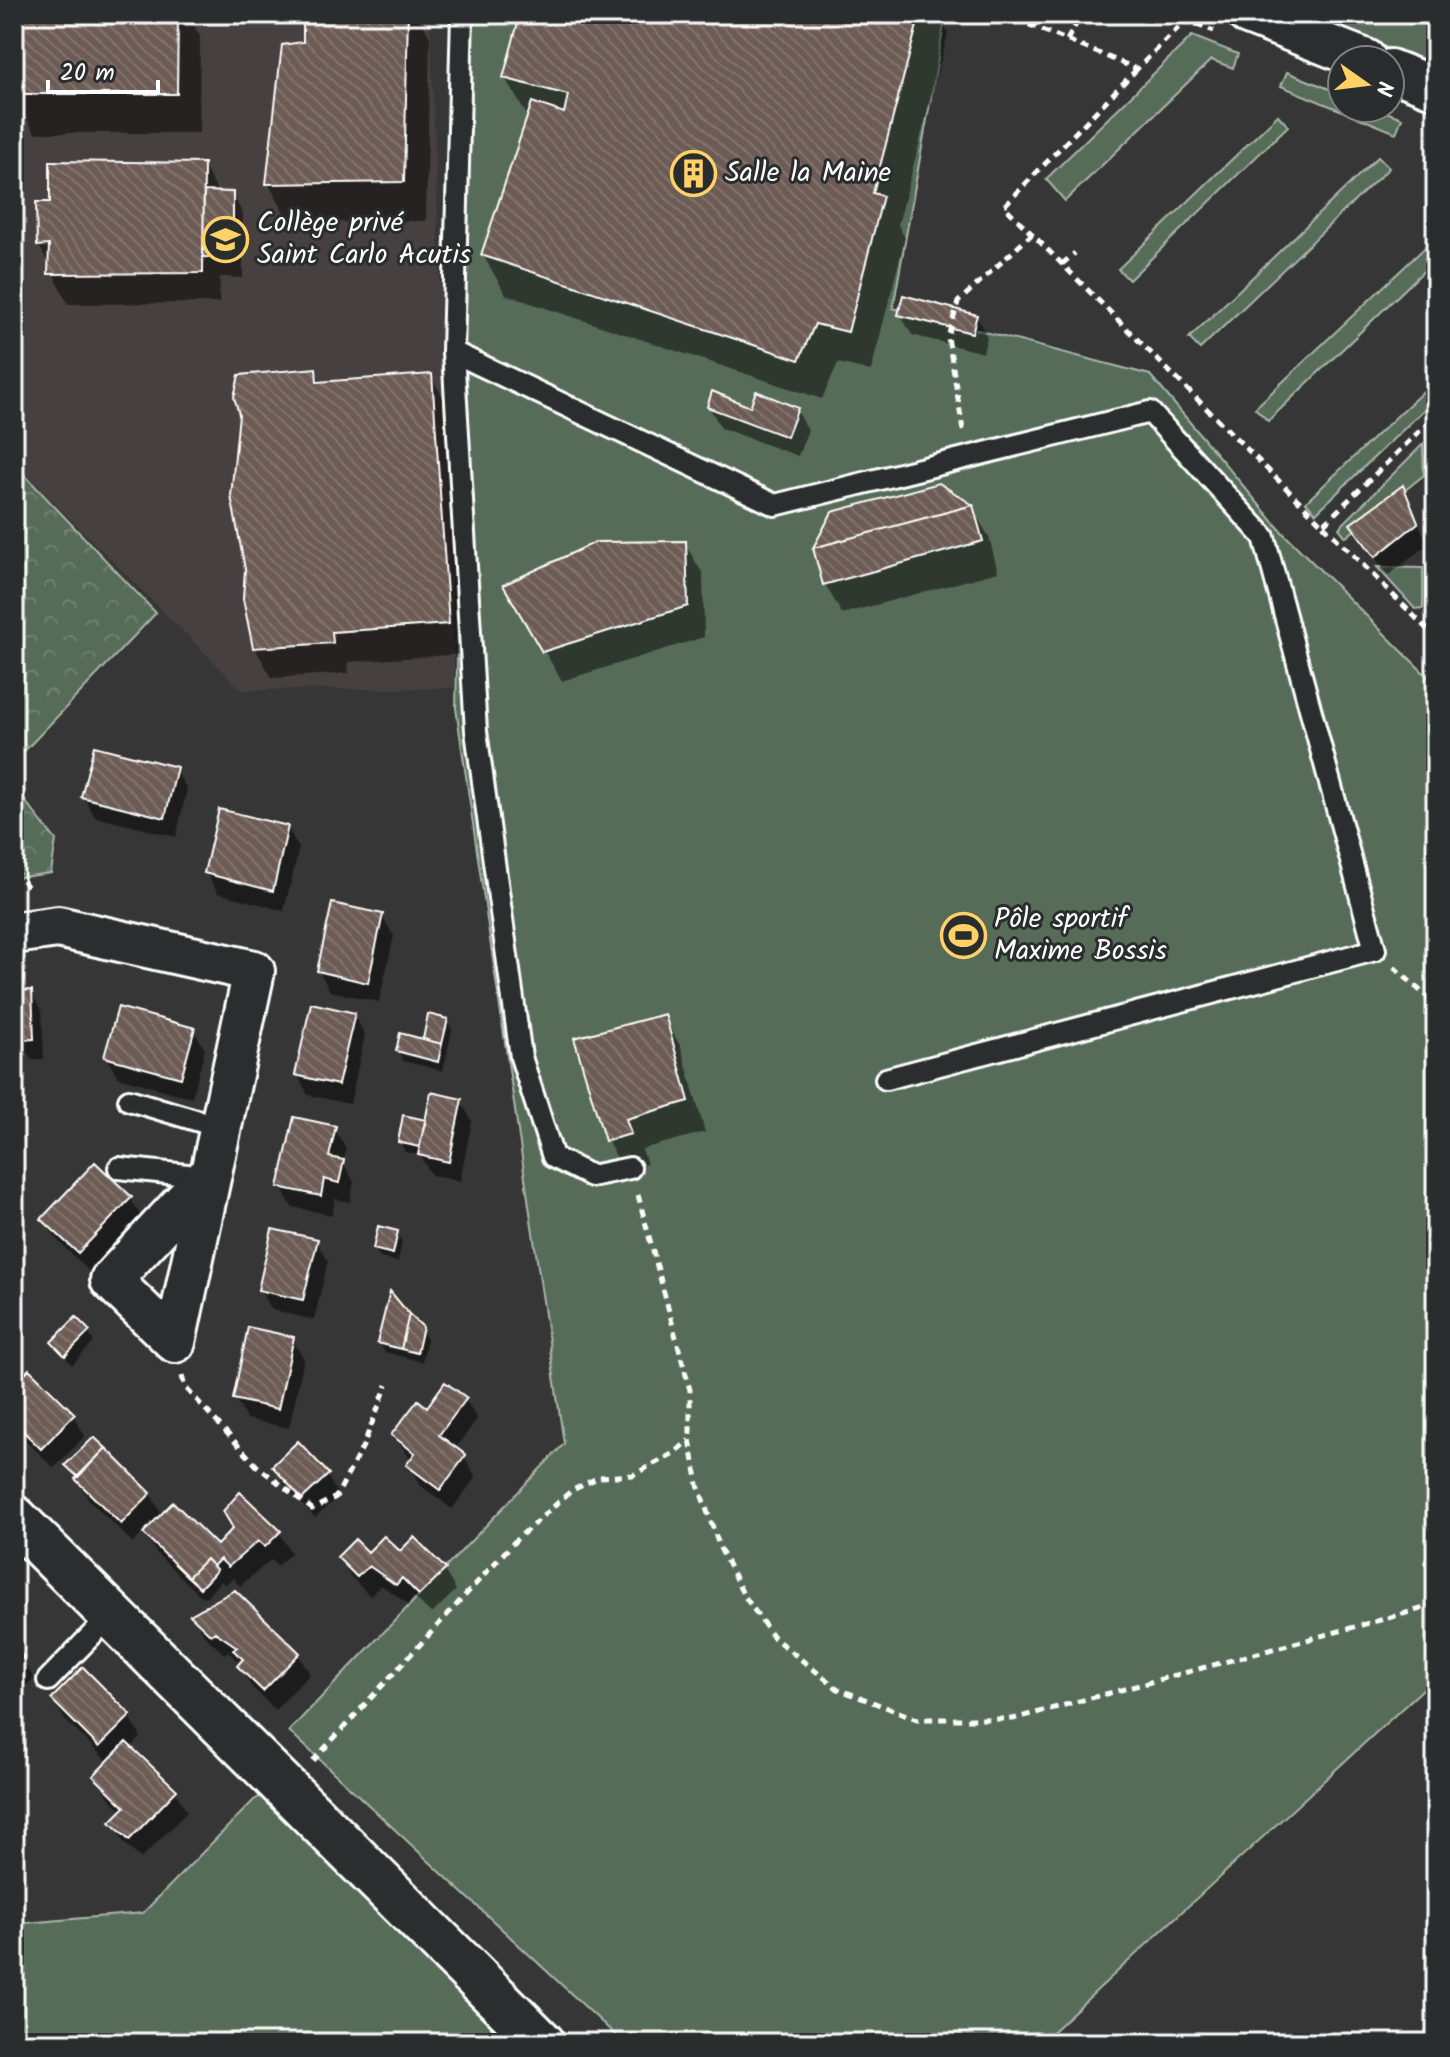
<svg xmlns="http://www.w3.org/2000/svg" width="1450" height="2057" font-family="Kalam,sans-serif">
<defs>
<pattern id="forest-crowns" width="20" height="18" patternUnits="userSpaceOnUse" patternTransform="scale(2)"><rect width="20" height="18" fill="#566c58"/><path d="M2 6a3 3 0 1 1 6 0M12 15a3 3 0 1 1 6 0" fill="none" stroke="#6f8271"/></pattern>
<pattern id="building-back-hatch" width="6" height="6" patternUnits="userSpaceOnUse" patternTransform="scale(2)"><rect width="6" height="6" fill="#6c5b54"/><path d="M-1 5l2 2M0 0l6 6M5-1l2 2" fill="none" stroke="#82746e"/></pattern>
</defs>
<rect width="100%" height="100%" fill="#373636"/>
<filter id="ink" filterUnits="userSpaceOnUse"><feTurbulence type="fractalNoise" baseFrequency=".0125" numOctaves="2"/><feDisplacementMap in="SourceGraphic" scale="16" xChannelSelector="R" yChannelSelector="G"/><feConvolveMatrix kernelMatrix="1 2 1 2 8 2 1 2 1" color-interpolation-filters="sRGB"/></filter>
<g filter="url(#ink)">
<path fill="#47413f" d="M14,14H430L455,688L242,690L14,463Z"/>
<path fill="#566c58" stroke="#aab6ac" stroke-width="2" d="M472,14H946L893,308L1150,375L1283,533L1436,685V1677L1040,2043H624L289,1731L564,1444L456,708Z
M1305,14H1401L1436,25V68Z
M1192,36L1238,54L1233,68L1211,60L1065,201L1046,179Z
M1287,72L1342,94V108H1376L1402,118L1396,133L1281,86Z
M1278,115L1288,126L1129,280L1118,269Z
M1378,157L1389,168L1200,349L1189,338Z
M1436,237V259L1268,421L1255,408Z
M1434,381L1436,398L1316,513L1306,502Z
M1423,444L1424,475L1346,537L1339,528Z
M1377,567L1423,568V608L1415,609Z
M270,1791L523,2043H14V1924L143,1913L254,1800Z"/>
<path fill="url(#forest-crowns)" stroke="#aab6ac" stroke-width="2" d="M14,464L156,613L14,762Z
M14,787L56,840L51,873L14,878Z"/>
<path fill="#0007" d="M14,14H187L200,36L199,133H35L14,97Z
M305,14H417L430,37L426,221L290,223L268,183L305,44Z
M539,14H937L948,33L898,225L905,238L871,371L838,363L822,399L506,295L483,255L529,119L505,78Z
M203,165L219,194H232L243,214V278L220,277L219,303L68,304L39,245L52,204Z
M900,314L976,316L987,337L983,353L912,335Z
M315,371L322,383L431,376L448,406L465,654L348,662L349,673L272,678L255,648L247,569Z
M709,407L796,409L808,430L798,456L721,428Z
M1402,488L1428,544L1388,576L1352,524Z
M971,506L989,537L998,572L842,614L825,584Z
M685,544L703,574L704,637L562,681L506,586Z
M175,769L187,789L176,837L95,817L83,796Z
M287,827L299,848L284,911L218,893L206,873Z
M382,916L394,936L379,1002L330,991L319,971Z
M31,992L42,1012L44,1059L32,1060L28,1053H14V993Z
M354,1015L365,1035L350,1104L308,1095L297,1074Z
M430,1016L447,1020L452,1030L443,1071L403,1061L398,1051L424,1041Z
M664,1017L681,1047L705,1132L642,1149L647,1164L624,1171L607,1140Z
M194,1030L205,1050L192,1098L118,1077L106,1057Z
M460,1100L472,1121L460,1181L431,1175L420,1155L405,1152L400,1142Z
M334,1128L346,1149L343,1163L354,1182L350,1202L335,1199L332,1215L292,1207L281,1187Z
M130,1198L142,1218L90,1272L56,1239L44,1219Z
M397,1233L402,1242L398,1262L380,1258L375,1249Z
M316,1241L328,1261L314,1320L272,1310L260,1290Z
M421,1329L427,1339L422,1362L385,1352L379,1343Z
M88,1332L94,1342L72,1365L53,1342Z
M292,1339L304,1359L289,1428L246,1419L235,1398Z
M14,1387L73,1415L85,1436L54,1468L14,1429Z
M465,1399L477,1419L455,1449L464,1456L476,1477L452,1509L420,1485L409,1465L412,1461L393,1435L427,1409Z
M68,1465L150,1494L163,1516L217,1548L279,1532L291,1553L277,1566L271,1560L240,1586L233,1578L225,1585L221,1581L206,1597L201,1596L157,1554L144,1532L133,1543L89,1500Z
M275,1466L327,1476L339,1496L315,1518L286,1487Z
M400,1554L444,1570L456,1590L432,1614L414,1597L408,1604L381,1585L370,1596L351,1577L339,1557Z
M193,1615L298,1654L310,1674L275,1710L251,1686L239,1666L245,1655L238,1661L228,1651L224,1654L204,1635Z
M14,1650L34,1678L14,1698Z
M53,1700L129,1716L141,1737L130,1748L175,1791L187,1812L141,1859L124,1843L113,1822L123,1811L108,1796L96,1776L109,1763L65,1720Z"/>
<path fill="url(#building-back-hatch)" stroke="#fff" stroke-width="2" d="M14,14H178L177,94H14Z
M303,14H408L404,182L266,184L282,45L303,42Z
M536,14H920L873,193L883,196L848,332L815,324L799,360L481,255L532,102L564,113L568,95L503,78L519,19L534,23Z
M50,161L204,163L203,273L48,274L49,245L37,246L36,202H50Z
M204,191L233,192V258L203,257Z
M903,295L977,315L972,333L898,315Z
M316,368L317,382L432,374L449,624L332,632L333,643L253,648L243,599L245,569L231,496L239,414L234,397L239,375Z
M712,391L750,407L756,391L798,408L787,437L707,407Z
M939,483L973,505L813,548L832,512Z
M1403,485L1418,523L1375,557L1350,524Z
M973,505L983,541L823,585L813,548Z
M686,541L688,606L542,652L503,585L596,542Z
M94,746L177,767L165,818L81,797Z
M219,809L288,826L273,891L204,873Z
M332,903L383,914L368,983L317,971Z
M32,990L34,1039L19,1040V1033H14V991Z
M311,1003L355,1013L338,1085L295,1075Z
M118,1007L195,1028L181,1078L104,1057Z
M428,1014L448,1019L442,1044L423,1039Z
M665,1014L689,1101L626,1119L631,1134L605,1141L574,1038Z
M400,1033L442,1044L438,1062L396,1051Z
M431,1092L462,1099L449,1162L418,1155Z
M403,1115L426,1120L419,1147L398,1142Z
M294,1117L336,1126L329,1157L344,1160L339,1183L324,1179L321,1196L278,1187Z
M95,1162L132,1197L78,1253L41,1219Z
M378,1226L398,1231L393,1254L373,1249Z
M272,1229L318,1239L303,1300L258,1290Z
M390,1291L409,1314L401,1349L377,1343Z
M409,1314L423,1327L417,1353L401,1349Z
M76,1317L90,1331L65,1356L51,1342Z
M248,1327L294,1337L278,1409L233,1399Z
M29,1369L75,1414L41,1449L14,1422V1385Z
M445,1382L467,1398L439,1435L466,1455L440,1490L406,1465L415,1453L391,1435L418,1400L427,1407Z
M94,1437L106,1448L78,1477L65,1465Z
M298,1441L329,1474L302,1499L272,1466Z
M106,1448L151,1493L121,1524L75,1479Z
M240,1492L281,1531L265,1547L258,1541L228,1567L220,1559L213,1566L206,1559L188,1577L143,1533L173,1502L217,1545L233,1528L223,1511Z
M384,1536L400,1551L414,1537L446,1569L419,1595L402,1578L396,1585L369,1566L357,1577L337,1557L355,1539L368,1552Z
M206,1559L217,1570L200,1588L188,1577Z
M235,1590L300,1653L263,1691L237,1666L243,1659L233,1650L237,1647L215,1632L211,1635L190,1615Z
M14,1647L24,1657L14,1666Z
M83,1667L131,1715L99,1747L51,1699Z
M126,1742L177,1790L129,1840L110,1822L125,1807L93,1776Z"/>
<g fill="none" stroke-linecap="round" stroke-linejoin="round">
<defs>
<path id="service" d="M462,14L453,352L476,731L521,1057L553,1157L591,1176L630,1168
M453,352L775,505L1150,412L1264,537L1375,950L886,1079
M129,1100L219,1127
M119,1168L207,1177
M48,1680L111,1615"/>
<path id="minor" d="M1248,14L1366,60
M1390,70L1436,88
M14,933L58,927L254,971L175,1342L111,1280L207,1177"/>
<path id="secondary" d="M14,1518L542,2043"/>
</defs>
<use href="#service" stroke="#fff" stroke-width="26"/>
<use href="#minor" stroke="#fff" stroke-width="46"/>
<use href="#secondary" stroke="#fff" stroke-width="50"/>
<path stroke="#fff" stroke-width="5" stroke-dasharray="8 6" stroke-linecap="butt" d="M1003,14L1137,69L1185,21L1214,31
M1423,14L1436,20
M1067,40L1082,14
M1137,69L1004,206L1323,525L1436,415
M1062,264L1075,253
M1436,417V501
M963,430L948,337L958,302L1032,234
M1323,525L1436,638
M14,869L31,891
M1394,967L1436,1005
M638,1195L690,1390V1439L698,1485L720,1548L743,1594L773,1637L838,1689L917,1719H1013L1436,1605
M182,1376L185,1387L257,1466L312,1509L336,1497L363,1446L387,1385
M313,1761L516,1540L571,1491L599,1477L633,1475L676,1452L689,1440"/>
<use href="#service" stroke="#2a2d2e" stroke-width="20"/>
<use href="#minor" stroke="#2a2d2e" stroke-width="40"/>
<use href="#secondary" stroke="#2a2d2e" stroke-width="44"/>
</g>
</g>
<defs>
<symbol id="building-ring" viewBox="-11 -11 22 22"><circle r="9.5" fill="#2a2d2e" stroke="#ffd166" stroke-width="1.5"/><path d="M-4-6H4V6H1V3H-1V6H-4ZM-2.5-4.3h1.7v1.8h-1.7ZM.8-4.3h1.7v1.8H.8ZM-2.5-1h1.7V.8h-1.7ZM.8-1h1.7V.8H.8Z" fill="#ffd166"/></symbol>
<symbol id="school-ring" viewBox="-11 -11 22 22"><circle r="9.5" fill="#2a2d2e" stroke="#ffd166" stroke-width="1.5"/><path d="M0-5L7-2L0 1L-7-2ZM-4 1L0 2.5L4 1V4Q0 6-4 4Z" fill="#ffd166"/></symbol>
<symbol id="stadium-ring" viewBox="-11 -11 22 22"><circle r="9.5" fill="#2a2d2e" stroke="#ffd166" stroke-width="1.5"/><path d="M0-5a6.5 5 0 1 0 0 10a6.5 5 0 1 0 0-10ZM-3.5-1.8h7v3.6h-7Z" fill="#ffd166"/></symbol>
</defs>
<g fill-rule="evenodd">
<use href="#building-ring" x="668" y="148" width="51" height="51"/>
<use href="#school-ring" x="200" y="214" width="51" height="51"/>
<use href="#stadium-ring" x="938" y="910" width="51" height="51"/>
</g>
<g text-anchor="middle" dominant-baseline="central" stroke-width="6" stroke-linejoin="round" paint-order="stroke">
<g font-size="28" fill="#fff" stroke="#2a2d2e" text-anchor="start">
<text x="725" y="173">Salle la Maine</text>
<text x="257" y="223">Collège privé<tspan x="257" dy="32">Saint Carlo Acutis</tspan></text>
<text x="994" y="919">Pôle sportif<tspan x="994" dy="32">Maxime Bossis</tspan></text>
</g>
</g>
<rect width="1450" height="2057" fill="none" stroke="#2a2d2e" stroke-width="48"/>
<rect x="24" y="24" width="1402" height="2009" fill="none" stroke="#fff" stroke-width="3" filter="url(#ink)"/>
<g transform="translate(1366 84) rotate(104)"><circle r="38" fill="#2a2d2e" stroke="#7f8182" stroke-width="2"/>
<path d="M0-6L14 30L0 20L-14 30Z" fill="#ffd166"/>
<text y="-12" font-size="22" font-weight="bold" text-anchor="middle" fill="#ffffff">N</text>
</g>
<path d="M48 80v12h110v-12" fill="none" stroke="#ffffff" stroke-width="4"/>
<text x="60" y="80" font-size="24" fill="#ffffff" stroke="#2a2d2e" stroke-width="6" paint-order="stroke">20 m</text>
</svg>
